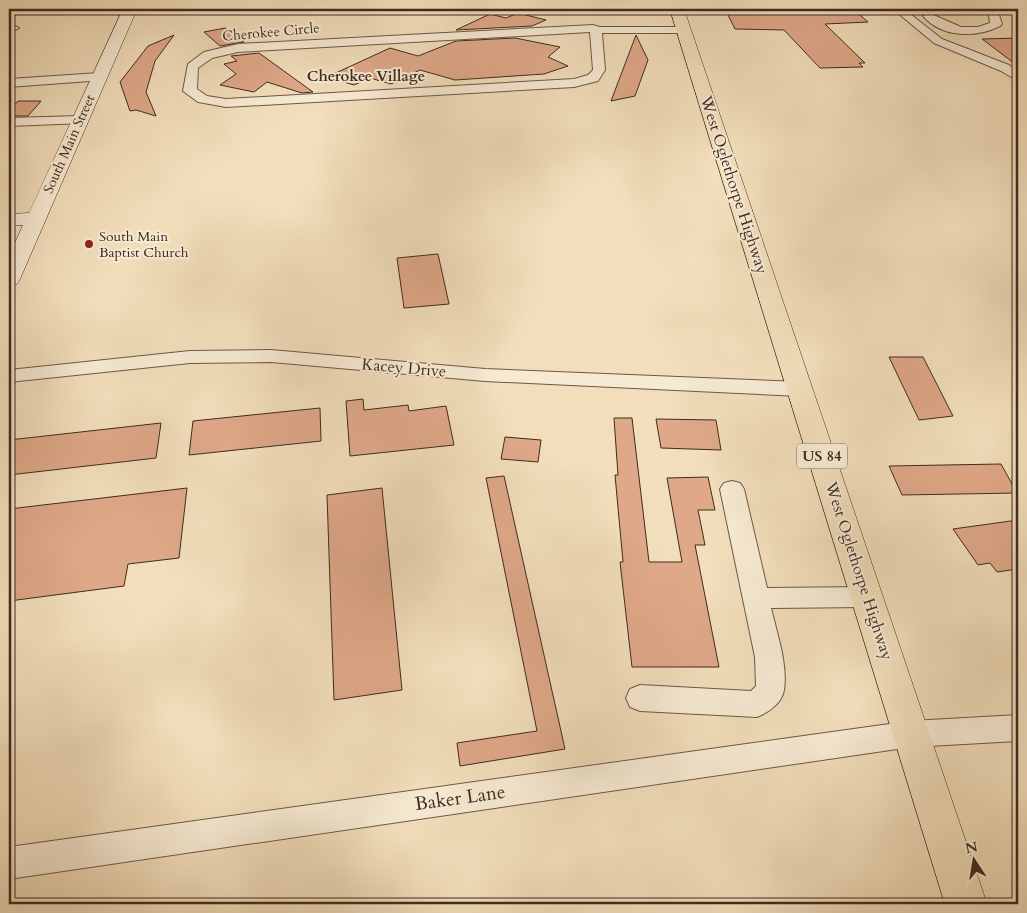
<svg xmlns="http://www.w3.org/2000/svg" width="1027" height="913" font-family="Cardo,serif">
<rect width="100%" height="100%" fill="#f2debb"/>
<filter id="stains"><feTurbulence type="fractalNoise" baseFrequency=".004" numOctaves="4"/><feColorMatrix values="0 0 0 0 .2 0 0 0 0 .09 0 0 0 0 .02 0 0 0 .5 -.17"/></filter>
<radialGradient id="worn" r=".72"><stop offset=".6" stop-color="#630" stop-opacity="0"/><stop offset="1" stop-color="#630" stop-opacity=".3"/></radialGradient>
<path fill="#dfa889" stroke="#3f2b21" d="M804,9H853L868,22L825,24L865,63H859L863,67L820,68L784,30L735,29L726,11H806Z
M518,13L546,20L532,26L456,30L490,14L506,18Z
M225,28L244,42L220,46L204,32Z
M174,35L155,61L146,92L156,116L136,110L130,111L120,82L148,46Z
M636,35L648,60L635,96L611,101Z
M515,38L560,47L548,57L568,66L544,74L455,80L420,70L391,84L370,78L354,85L327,77L390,48L418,56L456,41Z
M1018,38V66L982,39Z
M259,53L313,92L302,93L267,82L254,92L220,85L236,74L224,64L237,61L231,56Z
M18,101H41L28,116H9V111Z
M438,254L449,304L404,308L397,258Z
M889,357H923L953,416L919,420Z
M363,399L364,410L408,405L409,411L446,406L454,445L350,456L346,401Z
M320,408L321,441L189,455L193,421Z
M614,418H632L649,562H682L667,478L708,477L715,510H698L705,545H695L719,667H632L620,562H623L615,475H618Z
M656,419L716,420L721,450L661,448Z
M161,423L156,458L9,475V440Z
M505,437L541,440L538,462L501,459Z
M1001,464L1017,493L902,495L889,466Z
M504,476L565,749L460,766L457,743L537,731L486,478Z
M187,488L179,558L128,564L124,586L9,601V509Z
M382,488L402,690L334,700L327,495Z
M1018,520V569L997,572L990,563L978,565L953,529Z"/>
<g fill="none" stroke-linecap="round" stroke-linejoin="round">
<defs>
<path id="street" d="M893,9H904L942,39L1009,65L1018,71V81L1001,71L934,43Z
M980,9H993L998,12L1002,24L1000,26C976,38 942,38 923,16L929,13L961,27H978L990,23L989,16Z
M1010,9H1018V14Z
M13,25L19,28L9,33V26Z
M593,25L600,27H684L690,30L684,33H602L605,70L598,81L574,87L226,107L198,102L183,91L188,64L204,52L238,44ZM590,32L593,70L588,75L574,79L226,99L207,96L197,89L198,68L212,58L238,52Z
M99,73L103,74L105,77L103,80L9,87V79Z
M80,116L87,120L85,123L9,126V118Z
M271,350L485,369L800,382L807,384L810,389L807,394L800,396L485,381L271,362L190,363L9,382V370L190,351Z
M732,481L740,483L744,489L767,588L867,587L876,590L880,597L876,604L867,607L771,608C777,633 788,665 784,690C782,703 768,713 757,717L640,711L630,707L626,698L630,689L640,685L751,691L756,686L755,657L720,489L724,483Z
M1018,715V741L911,747L9,879V847L911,721Z"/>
<path id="secondary" d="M123,9H137L20,279L17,284L9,286V256L23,225L9,226V214L29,213Z"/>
<path id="highway" d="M670,9H684L987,904H945Z"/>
</defs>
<use href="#street" stroke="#6c5848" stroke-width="2"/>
<use href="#secondary" stroke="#3f2b21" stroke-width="1"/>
<use href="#highway" stroke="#3f2b21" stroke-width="1"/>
<use href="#street" fill="#f7ead3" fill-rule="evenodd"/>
<use href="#secondary" fill="#f7ead3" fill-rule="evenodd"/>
<use href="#highway" fill="#f2debb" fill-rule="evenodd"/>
</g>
<circle fill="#8f2418" stroke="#f7ead3" stroke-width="2" cx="89" cy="244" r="5"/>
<g text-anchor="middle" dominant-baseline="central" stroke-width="4" stroke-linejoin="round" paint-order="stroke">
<g font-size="14" fill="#3f2b21" stroke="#f7ead3">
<text transform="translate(271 32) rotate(-5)">Cherokee Circle</text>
<text transform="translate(69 144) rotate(-66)">South Main Street</text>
</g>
<g font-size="14" fill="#3f2b21" stroke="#f7ead3" text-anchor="start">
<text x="99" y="236">South Main<tspan x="99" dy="16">Baptist Church</tspan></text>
</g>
<g font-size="15" font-weight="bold" fill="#3f2b21" stroke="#f7ead3">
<text x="366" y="76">Cherokee Village</text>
</g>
<rect fill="#f7ead3" stroke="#766456" stroke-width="1" x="797" y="443.5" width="50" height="25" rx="4"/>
<g font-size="15" font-weight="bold" fill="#3f2b21">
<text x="822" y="456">US 84</text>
</g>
<g font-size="16" fill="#3f2b21" stroke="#f7ead3">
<text transform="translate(734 185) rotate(72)">West Oglethorpe Highway</text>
<text transform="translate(404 368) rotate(5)">Kacey Drive</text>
<text transform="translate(859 571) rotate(72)">West Oglethorpe Highway</text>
</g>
<g font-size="19" fill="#3f2b21" stroke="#f7ead3">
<text transform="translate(460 798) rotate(-8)">Baker Lane</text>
</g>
</g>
<rect width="1027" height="913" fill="none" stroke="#f2debb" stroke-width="30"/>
<rect x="10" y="10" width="1007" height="893" fill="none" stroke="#3f2b21" stroke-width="2.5"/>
<rect x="15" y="15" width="997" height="883" fill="none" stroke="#3f2b21"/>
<g transform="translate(974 860) rotate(348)" stroke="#f7ead3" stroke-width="4" paint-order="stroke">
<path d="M0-4L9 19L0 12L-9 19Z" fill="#3f2b21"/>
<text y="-8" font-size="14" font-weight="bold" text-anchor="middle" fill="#3f2b21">N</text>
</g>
<rect width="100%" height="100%" filter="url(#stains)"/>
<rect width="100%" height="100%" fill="url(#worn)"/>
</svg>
